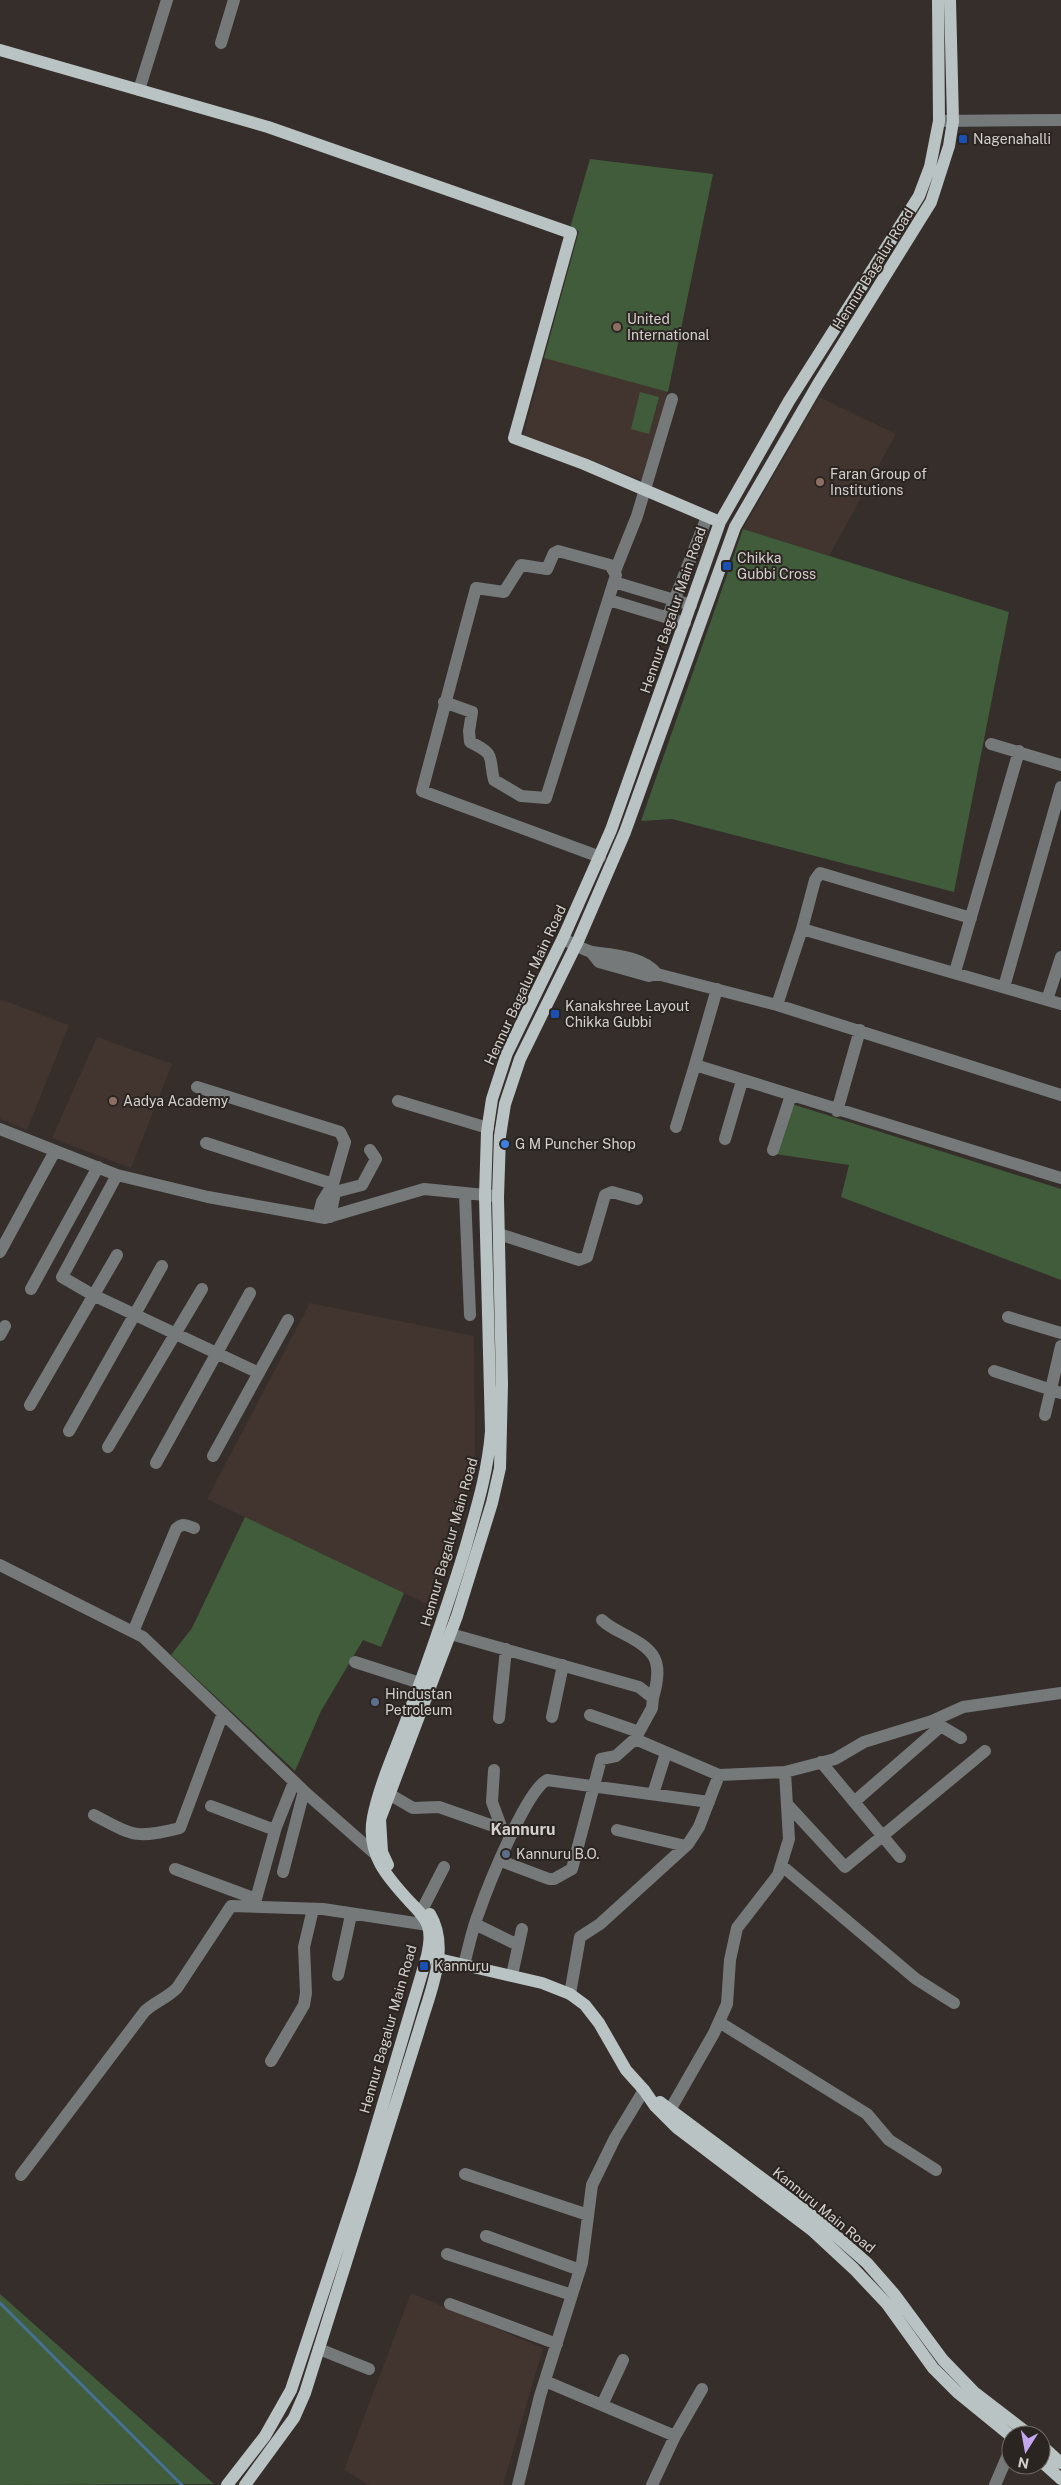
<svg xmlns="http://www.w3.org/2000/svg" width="1061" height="2485" font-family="'Public Sans',sans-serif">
<rect width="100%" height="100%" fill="#352e2b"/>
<path fill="#42352f" d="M590,159L713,174L648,482L523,436L579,231Z
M819,397L896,434L829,556L743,529Z
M0,999L69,1025L27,1130L0,1119Z
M97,1037L172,1064L131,1168L52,1138Z
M310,1303L474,1336L475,1461L429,1605L207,1499Z
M411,2293L543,2348L503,2485H369L344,2470Z"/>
<path fill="#405c3a" d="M590,159L713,174L668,392L544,358L579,231L570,228Z
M640,392L659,397L649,434L631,429Z
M743,529L1009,612L954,892L672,819L641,821Z
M792,1104L1061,1189V1280L841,1197L849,1165L775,1154Z
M245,1517L404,1593L381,1647L363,1640L321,1711L295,1771L171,1655L192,1628Z
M0,2294L214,2484L0,2485Z"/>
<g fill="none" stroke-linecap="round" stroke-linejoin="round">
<path stroke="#447194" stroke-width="3" d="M0,2303L182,2485"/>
<path stroke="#75797a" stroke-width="12" d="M221,43L234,0
M139,90L167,0
M939,121L1061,120
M615,571L637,516L672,399
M614,582L691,605
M609,600L685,623
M668,616L707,517
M444,702L472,712L469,731L470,742C497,755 488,756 494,780L521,796L546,798L616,575L610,565L558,551L554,553L547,569L521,565L504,592L476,588L422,791L600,857
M991,744L1061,765
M802,929L815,880L820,873L971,918
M563,939C572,943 583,950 592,952C613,955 643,956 657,974L649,976L599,962L591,952
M955,972L1019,751
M657,974L777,1005L1061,1095
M1004,987L1061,787
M717,989L695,1065L1061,1178
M1047,1000L1061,957
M777,1005L802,929L1061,1004
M197,1087L340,1132L345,1142L333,1184L206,1143
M398,1101L488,1128
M837,1111L860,1030
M676,1127L695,1065
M0,1129L117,1175L208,1197L325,1218L424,1189L495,1196
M725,1139L742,1081
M773,1150L791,1095
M117,1175L62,1277L93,1295L259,1373
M335,1192L362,1185L376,1159L370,1150
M465,1195L470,1315
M318,1217L322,1202L333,1184L335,1192L330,1217
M499,1234L579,1260L587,1257L605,1195L612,1192L637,1199
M0,1252L55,1151
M31,1289L98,1167
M1008,1317L1061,1333
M0,1335L5,1326
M994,1371L1061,1393
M30,1405L117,1255
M1045,1415L1061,1346
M69,1431L162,1266
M108,1447L202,1289
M213,1456L288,1320
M156,1463L250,1293
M0,1565L143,1637L307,1794L373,1852H382
M602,1620C608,1626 614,1629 622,1633C655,1650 664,1659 653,1698
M440,1631L639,1687L653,1698L652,1708L635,1739L719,1775L785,1772
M133,1632L176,1529C182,1523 187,1525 194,1528
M355,1662L420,1683
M590,1715L639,1732
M552,1717L563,1665
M499,1718L506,1649
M934,1722L961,1738
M821,1762L900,1857
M494,1770L492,1802L502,1829
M389,1794L413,1808L439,1807L513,1833
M653,1794L666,1753
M854,1802L940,1727
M787,1804L845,1867L985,1751
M211,1806L275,1830
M94,1815C134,1836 135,1839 180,1828L223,1713
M617,1830L686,1846
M501,1861L549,1879H554L572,1869L601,1759L616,1756L635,1739
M781,1865L916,1979L954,2003
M175,1869L256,1899L276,1827L294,1782
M283,1872L304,1791
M424,1906L444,1867
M475,1924L518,1945
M464,1964C469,1947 472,1929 479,1912C488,1886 526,1791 547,1780L709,1802
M338,1975L351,1915
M512,1975L522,1929
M570,1994L580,1937L600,1924L688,1844L699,1827L719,1775
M719,2022L867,2114L889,2140L936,2170
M271,2061L304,2005L306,1993L304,1947L313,1909
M670,2110L714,2033L727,2004L730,1960L737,1928L778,1875L789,1839L785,1772L835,1759L864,1742L932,1721L963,1707L1061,1693
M465,2174L588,2215
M21,2175L145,2011C155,2002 167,1998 177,1988L231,1906L323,1909L428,1925
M486,2236L580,2270
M447,2254L572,2295
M450,2304L557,2344
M319,2349L369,2369
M545,2381L675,2436
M602,2405L623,2360
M518,2485L540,2396L582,2263L592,2185L615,2138L644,2090
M652,2485L675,2436L702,2389
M995,2485L1011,2448"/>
<path stroke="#bac3c3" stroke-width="12" d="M0,50L268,127L571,233L514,438L584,464L720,522
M388,1865L382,1852L380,1819L457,1616L492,1503L500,1468L502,1384L498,1197L500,1136L505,1104L520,1059L578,941L625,832L735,527L818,384L931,202L949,146L953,121L950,0
M430,1957L542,1983L570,1994L585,2005L599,2023L626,2070L644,2090L655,2106L677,2128L813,2231L854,2269L887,2304L933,2368L957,2392L1011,2436
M660,2102L818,2220L867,2263L895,2295L943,2360L974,2392L1030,2435
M1041,2445L1061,2463
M1041,2461L1061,2479
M227,2485L265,2436L291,2390L362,2175L427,1956C429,1946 431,1936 428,1926C425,1917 417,1909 410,1902C387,1877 366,1854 373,1817C380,1782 397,1747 409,1713C429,1659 448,1605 465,1549C476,1510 488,1472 491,1431L485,1196L487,1132L492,1099L507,1053L564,936L611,830L720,522L789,401L919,196L930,167L939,121L938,0
M245,2485L294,2418L305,2393L419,2030C429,1994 451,1949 430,1914"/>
</g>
<g fill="#1a4fb4" stroke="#2b2521" stroke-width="2">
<rect x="958" y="134" width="10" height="10" rx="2.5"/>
<rect x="722" y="561" width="10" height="10" rx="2.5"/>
<rect x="550" y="1009" width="10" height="10" rx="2.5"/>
<rect x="419" y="1961" width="10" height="10" rx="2.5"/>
</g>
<g fill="#8d6e63" stroke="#2b2521" stroke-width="2">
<circle cx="617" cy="327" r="5"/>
<circle cx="820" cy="482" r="5"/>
<circle cx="113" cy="1101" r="5"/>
</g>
<circle fill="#3f7fe0" stroke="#2b2521" stroke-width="2" cx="505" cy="1144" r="5"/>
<g fill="#5c6f8a" stroke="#2b2521" stroke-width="2">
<circle cx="375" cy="1702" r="5"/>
<circle cx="506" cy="1854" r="5"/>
</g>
<g text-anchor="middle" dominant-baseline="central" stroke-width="4" stroke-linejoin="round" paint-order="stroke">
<g font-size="14" fill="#d5d0ce" stroke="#2b2521" text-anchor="start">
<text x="973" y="139">Nagenahalli</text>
<text x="627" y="319">United<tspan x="627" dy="16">International</tspan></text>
<text x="830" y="474">Faran Group of<tspan x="830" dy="16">Institutions</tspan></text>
<text x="737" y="558">Chikka<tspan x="737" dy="16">Gubbi Cross</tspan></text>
<text x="565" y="1006">Kanakshree Layout<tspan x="565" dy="16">Chikka Gubbi</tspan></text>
<text x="123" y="1101">Aadya Academy</text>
<text x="515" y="1144">G M Puncher Shop</text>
<text x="385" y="1694">Hindustan<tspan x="385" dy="16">Petroleum</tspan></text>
<text x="516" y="1854">Kannuru B.O.</text>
<text x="434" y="1966">Kannuru</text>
</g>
<g font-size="14" fill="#d5d0ce" stroke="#2b2521">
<text transform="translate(873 269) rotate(-58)">Hennur Bagalur Road</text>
<text transform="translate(673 610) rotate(-71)">Hennur Bagalur Main Road</text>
<text transform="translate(525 985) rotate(-65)">Hennur Bagalur Main Road</text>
<text transform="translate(449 1542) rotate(-74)">Hennur Bagalur Main Road</text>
<text transform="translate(388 2029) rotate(-74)">Hennur Bagalur Main Road</text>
<text transform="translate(824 2210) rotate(39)">Kannuru Main Road</text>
</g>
<g font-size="16" font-weight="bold" fill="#d5d0ce" stroke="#2b2521">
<text x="523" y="1829">Kannuru</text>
</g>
</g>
<g transform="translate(1026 2450) rotate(191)"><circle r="24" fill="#2b2521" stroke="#6f6966"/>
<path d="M0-4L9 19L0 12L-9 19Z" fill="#c5a7f1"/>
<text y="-8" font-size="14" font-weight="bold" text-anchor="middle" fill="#d5d0ce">N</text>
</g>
</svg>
